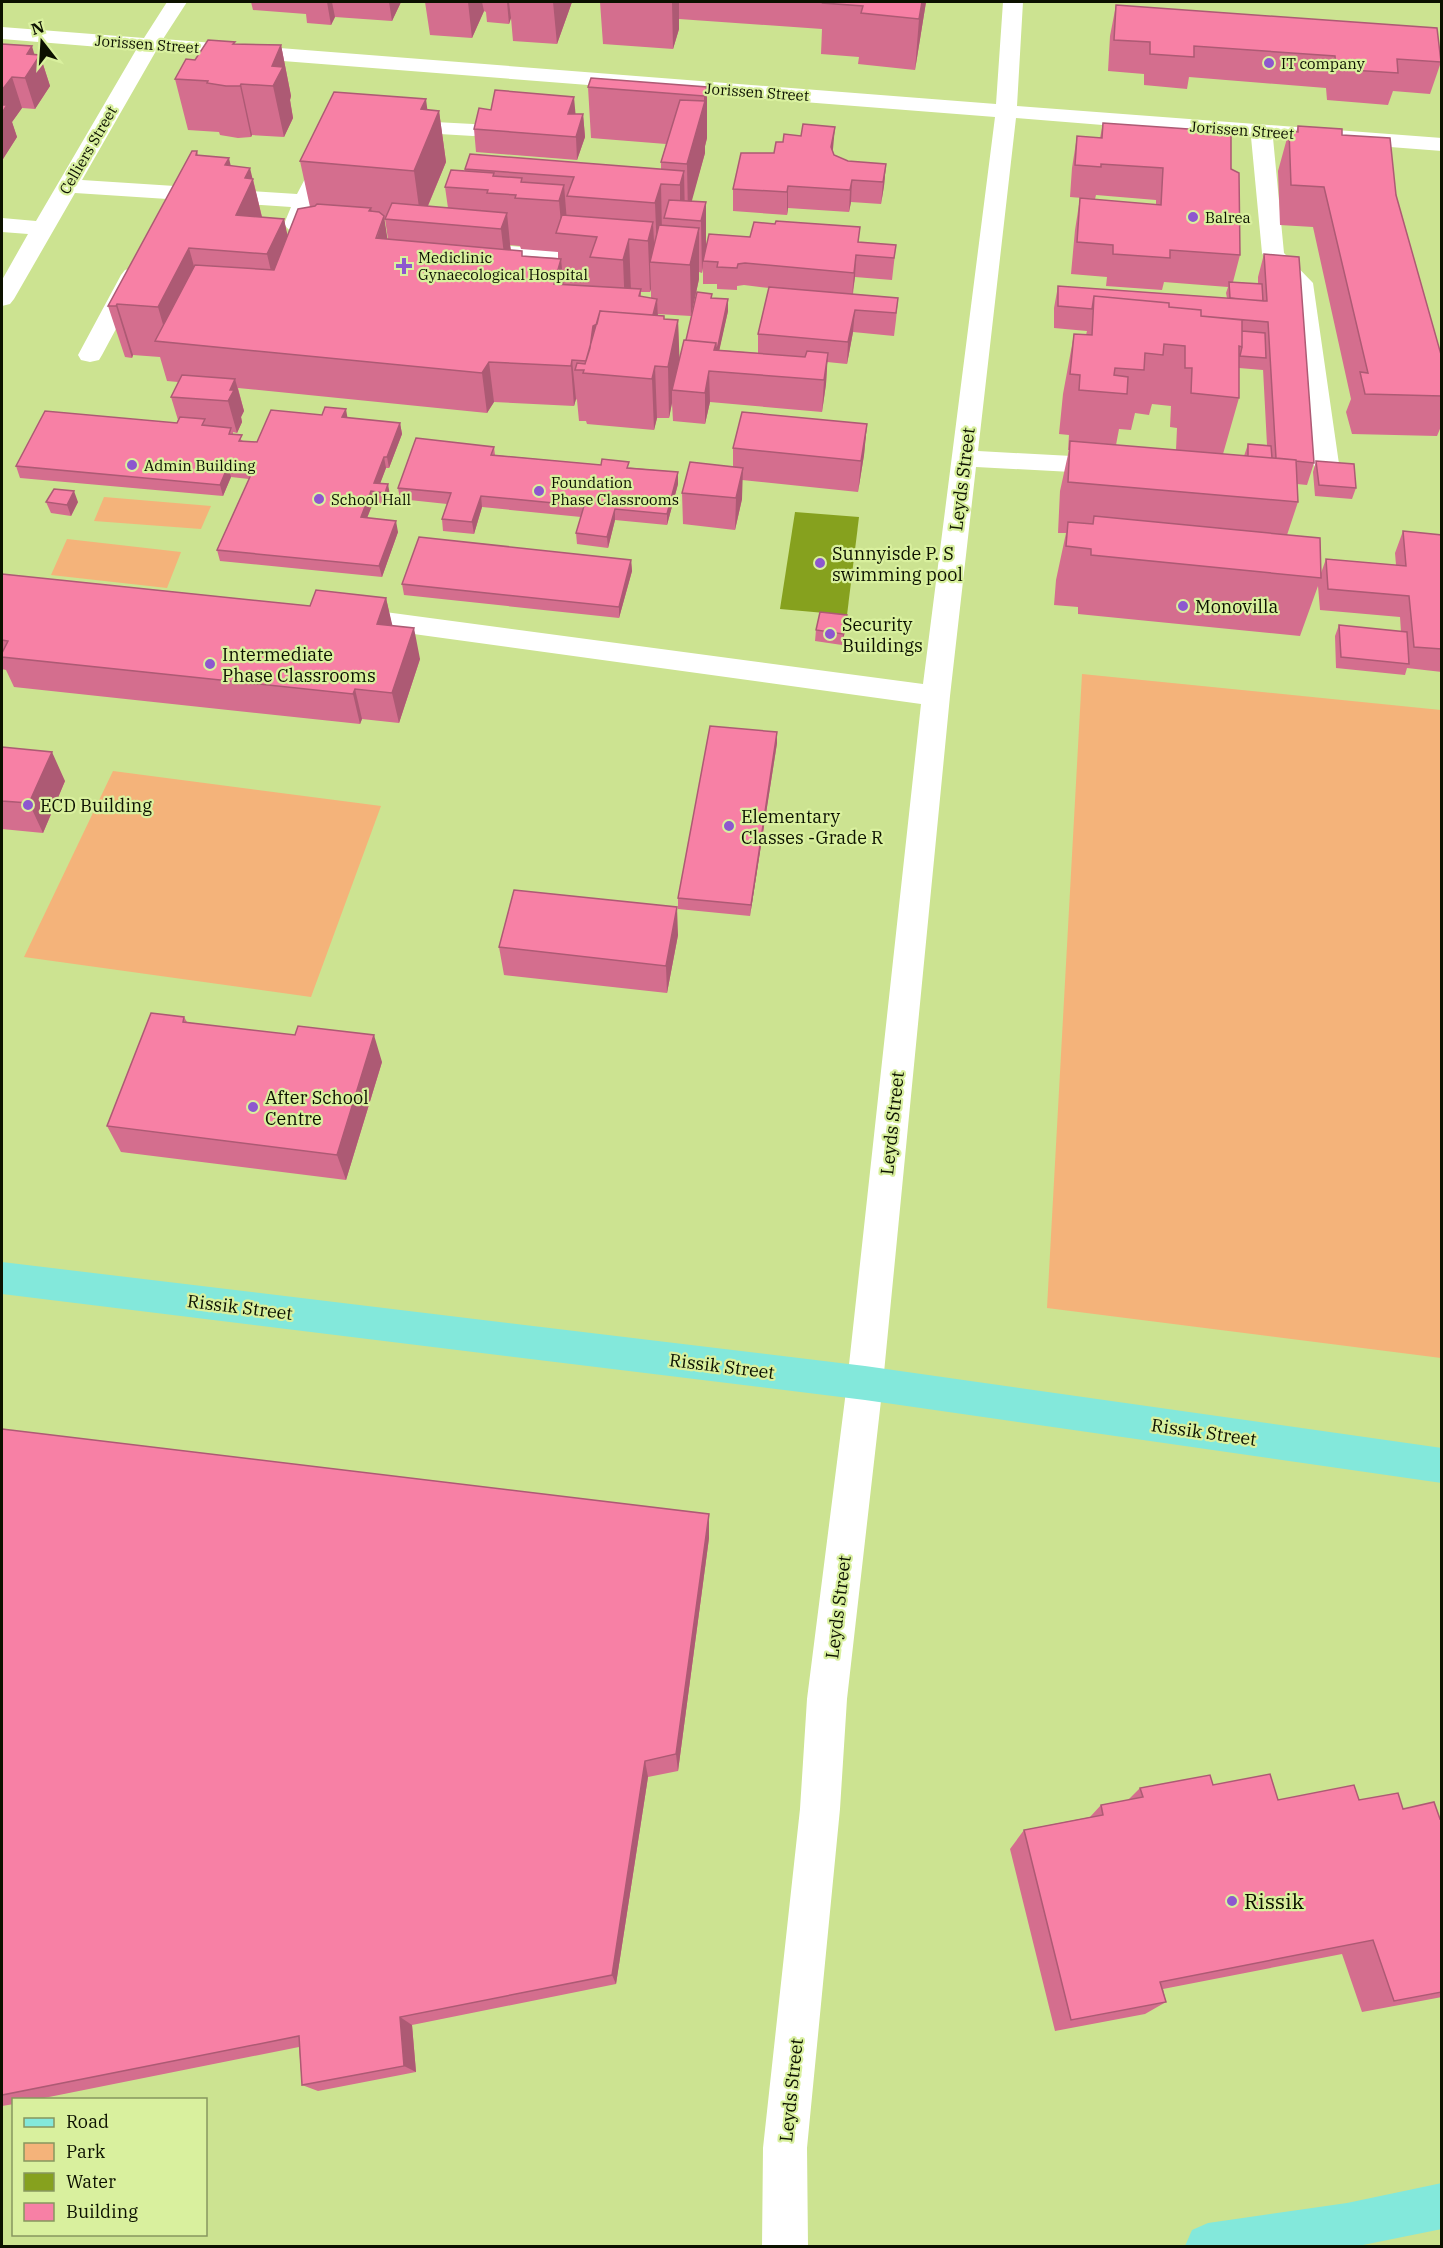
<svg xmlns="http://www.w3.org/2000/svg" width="1443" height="2248" font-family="'IBM Plex Serif',serif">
<rect width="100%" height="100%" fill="#cce391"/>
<path fill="#f4b37a" d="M104,497L211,506L201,529L94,521Z
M67,539L181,552L167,588L51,575Z
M1082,674L1441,710V1358L1047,1308Z
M113,771L381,806L311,997L24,957Z"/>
<path fill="#86a11e" d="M795,512L859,517L847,615L780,609Z"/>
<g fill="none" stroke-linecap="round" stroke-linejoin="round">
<path fill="#fff" fill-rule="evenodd" d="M167,2H187L163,39L996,104L1003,2H1023L1017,106L1442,138V151L1273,138L1284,253L1313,283L1339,464L1335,470L1326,472L1317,470L1313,464L1289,284L1270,267L1262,253L1251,137L1016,118L978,451L1109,458L1118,460L1122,466L1118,472L1109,474L976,467L950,696L883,1383L847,1699L840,1809L807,2148L808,2246H762L763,2148L800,1809L807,1699L847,1383L921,704L348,625L338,623L334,616L338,609L348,607L923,684L995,117L156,51L82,180L297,194L320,150L328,148L336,150L339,155L306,224L327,229L330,234L327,239C312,243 293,237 284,224L291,207L75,193L14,299L10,304L2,306V280L28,234L2,232V218L36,221L136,50L2,39V27L144,38Z
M397,120L473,124L481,125L484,130L481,135L473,136L389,131L386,126L389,121Z
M478,243L603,254L611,256L615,261L611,266L603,268L470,255L467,250L470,245Z
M133,268L141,270L145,275L102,355L99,360L90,362L81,360L78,355L121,275L125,270Z"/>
<path fill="#83e8db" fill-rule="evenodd" d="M2,1262L865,1366L1442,1448V1483L865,1400L2,1294Z
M1442,2183V2229L1358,2246H1185L1192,2230L1208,2223L1347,2203Z"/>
</g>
<path fill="#d46e8e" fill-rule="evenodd" d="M251,2H401L392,21L335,17L331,25L307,23L306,14L253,10Z
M425,2H572L557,44L513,41L511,18L509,24L487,22L486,12L484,11L472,38L430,35Z
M600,2H926L915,70L858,64L859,57L821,54L822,29L679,19V29L673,49L603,44Z
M1116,5L1441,62L1430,94L1393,91L1388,105L1327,100L1326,88L1189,77L1187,89L1144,85V74L1108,71L1110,36Z
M2,44L35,54L40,55L50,86L35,109L22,108L12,122L17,137L3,159H2Z
M235,44L281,45L291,96L290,100L293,118L284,137L252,135L251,137L238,138L220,135L219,132L188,130L175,79L195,60Z
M588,87H707V138L705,146V153L691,201L706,202V247L750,237L896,245L892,280L855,277L853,294L898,298L896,320L894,336L853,332L847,364L827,362L826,384L822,412L710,402L705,424L673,421L672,403L669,418H657L654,430L587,424L586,421H579L577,400L576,399L574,406L494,402L487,413L238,388L244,411L241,417L242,422L237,433L233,432V434L243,441L257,442L347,418L400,423L402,434L389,468H386L380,483L390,495L387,504L373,503L367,518L398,532L382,577L220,561L217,550L249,479L231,477L223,496L20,478L16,466L177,423L178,420L171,397L178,382L167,381L160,357L133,355L132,358L125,357L108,306L197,151L198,155L231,166L253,179L262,217L284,219L287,236L310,207L300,161L427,110L439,111L446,162L428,206L448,208L445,187L465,171V169H661V162L666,144L591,138ZM384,219H385L388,239H387ZM510,245L520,246L521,249L558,252V258L522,256L511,250ZM703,268V284H717V289L737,290V286L744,285L769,288L758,334V353L719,350L728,311V299L712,298V294L686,340L679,359L678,320L664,319L658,316V314L691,316L699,279V272L702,273ZM651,289V298L641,297V292H650Z
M575,114H583L585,137L577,160L476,152L474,129Z
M1103,123L1231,169L1240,255L1233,282L1258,284V277L1264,254L1314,463L1307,485L1297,484L1298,502L1287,535L1321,573L1326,559L1396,565L1395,553L1403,531L1442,535V672L1407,668L1405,675L1336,668L1335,636L1339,625L1401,632L1400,617L1320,610L1318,586L1300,636L1078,614V607L1054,605L1056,580L1066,533H1058L1060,491L1069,450H1068L1069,435L1059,434L1063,394L1074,334L1086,335L1087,331L1054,328V308L1058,286L1227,298L1226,293L1228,287L1164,282L1162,290L1106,286L1107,277L1071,274L1075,230L1080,198L1156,205V200L1096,195L1095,199L1070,197L1072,168L1077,136L1100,138ZM1239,368L1263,370V369L1267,445L1248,444L1244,456L1223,454L1239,398ZM1152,404L1171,406L1170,427L1177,428L1176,450L1116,445L1119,429L1131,430L1135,413L1149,415Z
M1298,126L1342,135L1396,195L1442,358V424L1437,436L1352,434L1346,412L1351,399L1313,227L1280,225L1278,171L1289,131L1296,132Z
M833,152L834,155L848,161L886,164L884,186L881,204L851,202L849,212L788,208L787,215L733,211V189Z
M867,424L864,455L858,492L742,480V499L735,530L683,524L682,493L733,467V448Z
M494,447L495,455L678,472V484L667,525L615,520L608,548L577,544L576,533L581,517L482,507L474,534L443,531L442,519L447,504L400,499L398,488Z
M1316,461L1356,488L1352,499L1315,496L1313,472Z
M46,502H78L71,516L51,513Z
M631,560L632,571L619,618L404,595L402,584Z
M2,574L310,606L386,598L392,626L420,659L399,723L362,719L360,724L14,687L6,670L2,669Z
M846,626L842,645L815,641L816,630Z
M777,732V743L750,916L678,909V898Z
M2,747L65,781L43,833L2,829Z
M678,935L667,993L504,975L499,947Z
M184,1017L187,1022L382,1062L346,1180L121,1152L107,1126Z
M2,1429L709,1538L678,1771L648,1777L616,1984L412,2025L416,2072L318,2091L302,2085L299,2047L34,2100H14V2104L2,2106Z
M1213,1785L1278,1800H1359L1403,1809L1442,1818V1997L1362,2012L1342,1954L1163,1989L1166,2002L1145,2014L1055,2031L1010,1849L1024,1830L1090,1817L1101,1805L1128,1800L1140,1788Z"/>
<path fill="#ad5a74" d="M327,2H332L335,17L331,25Z
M389,2H401L392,21Z
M468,2H482L484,11L472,38Z
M507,2H509L511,18L509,24Z
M553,2H572L557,44Z
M672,2H679V29L673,49Z
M922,2H926L915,70L919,19Z
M281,45L291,96L290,100L293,118L284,137L273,86L272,66Z
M32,46L36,60L40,55L50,86L35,109L25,78L27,54Z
M12,77L22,108L12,122L17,137L3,159L2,156V90Z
M241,84L252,135L251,137L240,86Z
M707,87V138L705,146V153L688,215L687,164L704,102V96Z
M574,97L576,119L568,114Z
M426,99L430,130L439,111L446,162L421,222L414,171L421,109Z
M583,114L585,137L577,160L576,137Z
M835,127L833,149L830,169L831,147Z
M229,158L240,206L245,178L250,168L265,230L236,215L225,165Z
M886,164L884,186L881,204L883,182Z
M684,171L685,220L680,219V185Z
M852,180L851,202L849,212L850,190Z
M661,184L662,235L657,254L655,203Z
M564,185L568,234H562L559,201Z
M788,186V208L787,215V192Z
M706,202V254L703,261L702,273L701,221Z
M371,208L377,238L384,216L390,256L383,278L369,211Z
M507,213L512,264L507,280L501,229Z
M284,219L295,270L279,306L267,254Z
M653,222L655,262H650L651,289L650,292L648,241Z
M699,228V279L691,316L690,265Z
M629,239L631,291L625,311L623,260Z
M189,248L203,299L168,342L158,307Z
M856,255L855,277L852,296L854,273Z
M561,259L565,299L554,284Z
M657,299L659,339L652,322Z
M728,299V311L717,361V350Z
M117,304L133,355L132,358L116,306Z
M855,310L853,332L847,364L848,342Z
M604,319L588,361L593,326Z
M678,320L680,372L672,390V403L669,418L668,367Z
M828,353L826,384L822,412L824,380Z
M572,360L576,399L574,406L571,366Z
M489,362L494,402L487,413L482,373Z
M655,366L657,418L654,430L652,379Z
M709,371L710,402L705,424V393Z
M235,379L244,411L241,417L242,422L237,433L228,401L230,390Z
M346,409L348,421L342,417Z
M400,423L402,434L389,468L387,457Z
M867,424L864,455L858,492L861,461Z
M384,457L386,468L377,492L374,483Z
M228,466L231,477L223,496L220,485Z
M743,468L742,499L735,530L736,498Z
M678,472V484L667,525V514Z
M388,484L390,495L387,504L385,493Z
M74,491L78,502L71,516L67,505Z
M371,491L373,503L363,528L361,517Z
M481,496L482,507L474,534L472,522Z
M615,509V520L608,548L607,537Z
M396,521L398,532L382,577L379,566Z
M631,560L632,571L619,618V607Z
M386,598L393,628L377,624Z
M847,615L846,626L842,645L843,634Z
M414,628L420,659L399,723L392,693Z
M355,689L362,719L360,724L353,694Z
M777,732V743L750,916L751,905Z
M52,752L65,781L43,833L29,803Z
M677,907L678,935L667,993L666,966Z
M374,1035L382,1062L346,1180L337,1155Z
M709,1514V1538L678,1771L676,1754Z
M645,1761L648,1777L616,1984L612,1975Z
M400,2017L412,2025L416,2072L404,2066Z"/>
<path fill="#f780a5" stroke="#ad5a74" stroke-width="1.5" d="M824,2H922L919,19L861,13L863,6L823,3Z
M1116,5L1437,28L1441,62L1397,59L1398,73L1336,69L1335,56L1194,46V57L1150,54V42L1114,40Z
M208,40L235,42L233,44L281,45L272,66L283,67L273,86L241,84L240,86H226L207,83L208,81L175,79L186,59L195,60Z
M2,44L32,46L27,54L40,55L25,78L12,77L2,90Z
M591,78L707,87L704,96L588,87Z
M495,90L574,97L568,114H583L576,137L474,129L479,108L491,110Z
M334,92L426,99L421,109L439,111L414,171L300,161Z
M680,100L705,101L687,164L661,162Z
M2,105H7L2,113Z
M1103,123L1231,132V169L1239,173L1240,255L1170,250V258L1113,254V245L1077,242L1080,198L1161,205L1163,168L1101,164V167L1075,165L1077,136L1102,138Z
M803,124L835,127L831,147L834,155L848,161L886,164L883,182L852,180L850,190L788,186L787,192L733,189L741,153H774L776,142H783L784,134L801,136Z
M1298,126L1342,129V135L1390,138L1396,195L1442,358V396L1365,394L1360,372L1368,373L1324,187L1291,185L1289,131L1298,132Z
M192,151H197L196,155L229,158L225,165L250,168L245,178L253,179L236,215L284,219L267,254L189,248L158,307L117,304L116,306H108Z
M470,154L684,171L680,185L661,184L655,203L567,196L574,177L465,169Z
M451,170L494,173L493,176L522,178L521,182L564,185L559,201L515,198L516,195L487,193L488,190L445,187Z
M669,200L706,202L701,221L664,218Z
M392,203L507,213L501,229L385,219Z
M317,204L371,208L369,211L379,212L384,216L376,238L522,251V256L561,259L554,284L641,289L639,296L657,299L653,315L600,311L597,324L593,326L590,348L586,361L572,360L571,366L489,362L482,373L155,341L195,265L274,270L298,209L315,206Z
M562,215L653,222L648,241L629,239L623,260L590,257L597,237L556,233Z
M776,221L860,227L858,242L896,245L894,258L856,255L854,273L745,263L738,264L737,268L717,267L718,262L703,261L709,234L750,237L754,222L775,224Z
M659,225L699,228L690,265L650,262Z
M1264,254L1299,257L1314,463L1296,461V460L1276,458L1268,322L1201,316V310L1169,307V303L1094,296L1092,309L1058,306V286L1267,301Z
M1229,282L1262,284L1263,301L1230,298Z
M769,287L898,298L896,313L855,310L848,342L758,334Z
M697,292L712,294L711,298L728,299L717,350H716V343L686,340Z
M1094,296L1169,303V307L1201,310V316L1242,320V347L1239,346V398L1191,393L1192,368H1185V346L1164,344L1163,355L1145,353L1144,370L1115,368L1114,375L1128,377L1127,394L1079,390L1080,375L1070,374L1074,334L1092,335Z
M600,311L664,316V319L678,320L668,367L655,366L652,379L583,373L584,370H575L577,363L585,364Z
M1242,331L1265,333L1266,358L1240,356L1242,347Z
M684,340L716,343L714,350L805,357L807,351L828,353L824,380L709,371L705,393L672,390Z
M182,375L235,379L230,390H234L228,401L171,397Z
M325,407L346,409L342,417L400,423L387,457H384L374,483L388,484L385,493L371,491L361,517L396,521L379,566L217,550L254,468L228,466L220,485L16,466L45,411L177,423L180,417L205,419L202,425L231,428L229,434L242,435L239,441L257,442L271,410L322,415Z
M742,412L867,424L861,461L733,448Z
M416,438L494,447L491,455L601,465L602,459L629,462L627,468L678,472L667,514L615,509L607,537L576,533L584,506L481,496L472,522L442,519L451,493L398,488Z
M1070,441L1296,460L1298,502L1068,482Z
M1248,444L1271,446L1272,458L1248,456Z
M1316,461L1354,464L1356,488L1319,485Z
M690,462L743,468L736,498L682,493Z
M54,489L74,491L67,505L46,502Z
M1094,516L1320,538L1321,578L1091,555V549L1066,546L1068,522L1093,524Z
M1403,531L1442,535V649L1414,647L1409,596L1328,589L1326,559L1406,566Z
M419,537L631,560L619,607L402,584Z
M2,574L310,606L316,590L386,598L377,624L414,628L392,693L355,689L353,694L2,657V653L8,641L2,640Z
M820,612L847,615L843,634L816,630Z
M1339,625L1407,632L1409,664L1341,657Z
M710,726L777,732L751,905L678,898Z
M2,747L52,752L29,803L2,801Z
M514,890L677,907L666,966L499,947Z
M151,1013L184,1017L183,1022L295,1035L298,1026L374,1035L337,1155L107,1126Z
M2,1429L709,1514L676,1754L645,1761L612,1975L400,2017L404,2066L302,2085L299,2036L2,2095Z
M1270,1774L1278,1800L1354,1785L1359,1800L1398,1793L1403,1809L1434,1802L1440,1819L1442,1818V1992L1394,2001L1373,1940L1160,1982L1166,2002L1071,2020L1024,1830L1103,1815L1101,1805L1143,1797L1140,1788L1210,1775L1213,1785Z"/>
<g fill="#8d57cf" stroke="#d9f09e" stroke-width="2">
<circle cx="1269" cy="63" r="6"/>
<circle cx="1193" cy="217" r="6"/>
<path d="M401 257h6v6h6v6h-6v6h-6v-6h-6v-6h6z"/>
<circle cx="132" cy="465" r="6"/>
<circle cx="539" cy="491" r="6"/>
<circle cx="319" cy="499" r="6"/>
<circle cx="820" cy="563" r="6"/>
<circle cx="1183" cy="606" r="6"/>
<circle cx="830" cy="634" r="6"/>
<circle cx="210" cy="664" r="6"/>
<circle cx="28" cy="805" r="6"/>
<circle cx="729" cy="826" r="6"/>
<circle cx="253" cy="1107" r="6"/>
<circle cx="1232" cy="1901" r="6"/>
</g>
<g text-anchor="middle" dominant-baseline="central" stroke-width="4.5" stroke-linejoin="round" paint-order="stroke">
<g font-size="15" fill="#0c1100" stroke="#d9f09e">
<text transform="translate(147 44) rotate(4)">Jorissen Street</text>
<text transform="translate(757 92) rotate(4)">Jorissen Street</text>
<text transform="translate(1242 130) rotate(4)">Jorissen Street</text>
<text transform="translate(88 150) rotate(-60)">Celliers Street</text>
</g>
<g font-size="15" fill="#0c1100" stroke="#d9f09e" text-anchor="start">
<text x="1281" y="63">IT company</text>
<text x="1205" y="217">Balrea</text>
<text x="418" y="257">Mediclinic<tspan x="418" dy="17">Gynaecological Hospital</tspan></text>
<text x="144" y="465">Admin Building</text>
<text x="551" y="482">Foundation<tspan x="551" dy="17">Phase Classrooms</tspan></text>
<text x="331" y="499">School Hall</text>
</g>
<g font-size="18" fill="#0c1100" stroke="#d9f09e">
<text transform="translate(962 479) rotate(-83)">Leyds Street</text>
<text transform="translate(892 1123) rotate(-84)">Leyds Street</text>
<text transform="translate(240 1307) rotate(7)">Rissik Street</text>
<text transform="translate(722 1366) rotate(7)">Rissik Street</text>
<text transform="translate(1204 1432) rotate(8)">Rissik Street</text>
<text transform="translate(838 1607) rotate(-83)">Leyds Street</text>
<text transform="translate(791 2090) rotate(-84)">Leyds Street</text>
</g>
<g font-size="18" fill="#0c1100" stroke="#d9f09e" text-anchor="start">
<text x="832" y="553">Sunnyisde P. S<tspan x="832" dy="21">swimming pool</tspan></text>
<text x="1195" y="606">Monovilla</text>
<text x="842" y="624">Security<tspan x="842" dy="21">Buildings</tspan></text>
<text x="222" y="654">Intermediate<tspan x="222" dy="21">Phase Classrooms</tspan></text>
<text x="40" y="805">ECD Building</text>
<text x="741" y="816">Elementary<tspan x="741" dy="21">Classes -Grade R</tspan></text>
<text x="265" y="1097">After School<tspan x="265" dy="21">Centre</tspan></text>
</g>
<g font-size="21" fill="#0c1100" stroke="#d9f09e" text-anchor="start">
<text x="1244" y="1901">Rissik</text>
</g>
</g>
<rect width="1443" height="2248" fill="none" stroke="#0c1100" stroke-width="6"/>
<rect x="12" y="2098" width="195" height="138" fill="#d9f09e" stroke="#87975f" stroke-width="1.5"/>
<rect x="24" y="2118" width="30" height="9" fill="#83e8db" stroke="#87975f" stroke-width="1.5"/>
<text x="66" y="2128" font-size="18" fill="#0c1100">Road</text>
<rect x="24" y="2143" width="30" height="18" fill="#f4b37a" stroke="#87975f" stroke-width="1.5"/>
<text x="66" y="2158" font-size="18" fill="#0c1100">Park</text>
<rect x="24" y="2173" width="30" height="18" fill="#86a11e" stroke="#87975f" stroke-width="1.5"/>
<text x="66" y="2188" font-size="18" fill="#0c1100">Water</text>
<rect x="24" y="2203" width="30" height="18" fill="#f780a5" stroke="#87975f" stroke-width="1.5"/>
<text x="66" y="2218" font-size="18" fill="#0c1100">Building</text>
<g transform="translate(42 42) rotate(343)" stroke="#d9f09e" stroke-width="4.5" paint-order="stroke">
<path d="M0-4.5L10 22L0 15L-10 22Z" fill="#0c1100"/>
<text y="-9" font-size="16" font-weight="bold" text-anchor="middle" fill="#0c1100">N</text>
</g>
</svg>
